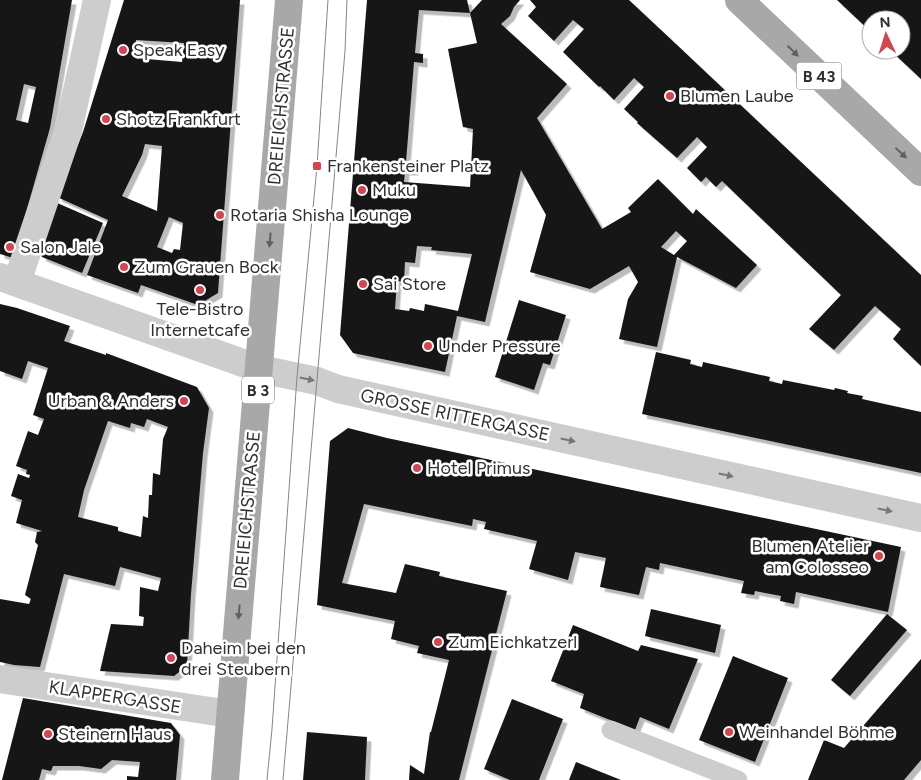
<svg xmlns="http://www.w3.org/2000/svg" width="921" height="780" font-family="Figtree,sans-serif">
<defs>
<filter id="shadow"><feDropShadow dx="4.5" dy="4.5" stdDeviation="0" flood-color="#0004"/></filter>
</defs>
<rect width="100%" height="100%" fill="#fff"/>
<path fill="#171717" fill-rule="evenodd" filter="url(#shadow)" d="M0,0H72L50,128L13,258L0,254ZM24,84L36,87L28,123L16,120Z
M124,0H240L218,293L198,305L141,285L138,293L87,275L108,220L57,197L83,132ZM136,40L184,43L182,62L135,58ZM145,144L162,146L157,211L122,196L142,155ZM169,217L183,223L180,250L174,249L172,253L157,247Z
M367,0H467L470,13L482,0H520L514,7L510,16L501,24L567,84L537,118L602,229L631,212L628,208L658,179L693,214L696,209L757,265L736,288L677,257L657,347L619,339L628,299L638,282L629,266L590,289L530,272L546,215L521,170L485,322L457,316L445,372L353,353L340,335ZM419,10L470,13L477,43L448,49L463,127L473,129L470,187L404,182L405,171H414L415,163L406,162L414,62L423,63V54L415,53ZM676,231L687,241L674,255L661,247ZM417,246L432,247L431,250L472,254L458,311L425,304L424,311L410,308L409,311L395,309L397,281L404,282L405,262L415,263Z
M530,0H629L676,44L921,275V366L893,339L901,329L875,306L834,350L809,329L841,295L722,181L716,187L706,177L701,182L687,168L707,147L697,137L677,158L637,123L638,122L624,109L644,87L634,78L614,100L600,86L599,87L563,52L584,29L573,20L554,41L528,16L536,7Z
M837,0H921V79L890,50H901V20H871V32Z
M55,202L103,223L82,273L42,257L39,246Z
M519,300L566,315L550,365L543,363L534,390L495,377Z
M0,304L17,308L70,326L64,341L106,355V353L197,387L209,408L203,453L191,594L187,666L174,676L100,671L111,624L143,626L144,617L139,616L140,587L158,591L161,578L120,567L115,586L64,574L40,667L14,665L0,662V599L29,604L31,599L25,595L38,545L35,542L37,532L42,531L16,523L22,500L11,496L18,474L29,478L30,475L26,474L27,470L16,466L28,431L38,435L44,419L33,415L48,368L28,361L22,379L0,371ZM147,419L168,427L163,439L160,475L153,473L152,495H149L148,518L143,516L141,537L118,531V527L78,517L84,490L108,421L130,428L131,423L144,427Z
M656,352L691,360L690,364L702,367L703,362L770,377L769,381L782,384L783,380L834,390L835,388L848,391L847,393L863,396L862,399L921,412V473L642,414Z
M348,428L387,438L901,547L888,612L796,592L794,604L780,601L781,596L755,591L754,595L741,593L744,581L660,563L659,570L646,567L639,595L600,587L606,558L575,552L568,580L529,569L537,541L484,529L486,522L473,519L472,526L364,504L342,583L396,593L405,564L440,572L439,576L507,591L459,780H409L410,765L424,774L430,732H431L449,660L417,653L419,646L391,639L395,621L317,605L330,441Z
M651,609L721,625L715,653L645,636Z
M887,614L907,630L850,696L831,680Z
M573,625L638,651L641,645L698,659L669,729L640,717L635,730L580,708L584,694L551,681Z
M733,656L788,678L755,762L699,740Z
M921,659V760L904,780H808L824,740L844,748Z
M23,698L171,723L180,735L176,780H127V776L138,777L140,762L112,760L101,769L79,766H53L51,771L42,769L39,780H2Z
M512,699L563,719L539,780H510L484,769Z
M307,732L367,737L365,780H303Z
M576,762L621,780H569Z"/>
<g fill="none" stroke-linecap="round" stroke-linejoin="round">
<path stroke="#cdcdcd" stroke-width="19" d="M611,730L738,780"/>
<path stroke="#cdcdcd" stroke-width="28" d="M0,277L260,369L317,381L338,389L921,518
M17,282L68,131L97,0
M0,679L230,714"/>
<path stroke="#a8a8a8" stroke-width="28" d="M739,0L921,172
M225,780L289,0"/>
<path stroke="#858585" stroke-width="1" d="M267,780L272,729L297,377L317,166L328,0
M283,780L345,51L347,0"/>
</g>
<defs><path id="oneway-solid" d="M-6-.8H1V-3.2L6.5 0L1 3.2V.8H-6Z" transform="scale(1.25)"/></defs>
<g fill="#606060">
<use href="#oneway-solid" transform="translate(793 51) rotate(44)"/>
<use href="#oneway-solid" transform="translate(901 153) rotate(43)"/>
<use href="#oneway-solid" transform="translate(270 240) rotate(95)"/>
<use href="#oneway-solid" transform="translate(239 612) rotate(95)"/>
</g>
<g fill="#777">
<use href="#oneway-solid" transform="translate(307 379) rotate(12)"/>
<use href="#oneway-solid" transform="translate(568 440) rotate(12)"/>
<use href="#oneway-solid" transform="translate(726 475) rotate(12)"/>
<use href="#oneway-solid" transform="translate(885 510) rotate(12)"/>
</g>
<g fill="#d54451" stroke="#fff" stroke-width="2">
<circle cx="123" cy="50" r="5"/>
<circle cx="670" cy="96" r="5"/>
<circle cx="106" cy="119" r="5"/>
<rect x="312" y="161" width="10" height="10" rx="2.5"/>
<circle cx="362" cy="190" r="5"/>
<circle cx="220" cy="215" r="5"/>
<circle cx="10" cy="247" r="5"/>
<circle cx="124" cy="267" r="5"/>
<circle cx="363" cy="284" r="5"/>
<circle cx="200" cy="290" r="5"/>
<circle cx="428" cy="346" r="5"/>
<circle cx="184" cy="401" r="5"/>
<circle cx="417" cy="468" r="5"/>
<circle cx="879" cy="556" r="5"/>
<circle cx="438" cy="642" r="5"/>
<circle cx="171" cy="658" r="5"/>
<circle cx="729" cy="732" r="5"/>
<circle cx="48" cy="734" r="5"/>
</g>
<g text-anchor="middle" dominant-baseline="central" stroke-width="5" stroke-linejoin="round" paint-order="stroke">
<g fill="#fff" stroke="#6e6e6e" stroke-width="1">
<rect x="796.5" y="62.5" width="45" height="27" rx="4"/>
<rect x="242" y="376.5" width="32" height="27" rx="4"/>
</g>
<g font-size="16" font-weight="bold" fill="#303030">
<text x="819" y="76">B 43</text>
<text x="258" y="390">B 3</text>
</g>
<g font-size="18" fill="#303030" stroke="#fff" text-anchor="start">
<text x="133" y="50">Speak Easy</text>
<text x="680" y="96">Blumen Laube</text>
<text x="116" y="119">Shotz Frankfurt</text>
<text x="327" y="166">Frankensteiner Platz</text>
<text x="372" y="190">Muku</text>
<text x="230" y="215">Rotaria Shisha Lounge</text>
<text x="20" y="247">Salon Jale</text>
<text x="134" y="267">Zum Grauen Bock</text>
<text x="373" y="284">Sai Store</text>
<text x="200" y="309" text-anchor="middle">Tele-Bistro<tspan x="200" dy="21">Internetcafe</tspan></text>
<text x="438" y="346">Under Pressure</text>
<text x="174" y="401" text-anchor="end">Urban &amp; Anders</text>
<text x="427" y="468">Hotel Primus</text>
<text x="869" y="546" text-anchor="end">Blumen Atelier<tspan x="869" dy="21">am Colosseo</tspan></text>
<text x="448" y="642">Zum Eichkatzerl</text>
<text x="181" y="648">Daheim bei den<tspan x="181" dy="21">drei Steubern</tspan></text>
<text x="739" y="732">Weinhandel Böhme</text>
<text x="58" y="734">Steinern Haus</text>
</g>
<g font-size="18" fill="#303030" stroke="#fff">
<text transform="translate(281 106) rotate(-85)">DREIEICHSTRASSE</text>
<text transform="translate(455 415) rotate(12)">GROSSE RITTERGASSE</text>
<text transform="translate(247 510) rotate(-85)">DREIEICHSTRASSE</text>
<text transform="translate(115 697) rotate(9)">KLAPPERGASSE</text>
</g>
</g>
<g transform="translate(886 35) rotate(356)"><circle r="24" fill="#ffffff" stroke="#acacac"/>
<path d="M0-4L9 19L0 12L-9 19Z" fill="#d54451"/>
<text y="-8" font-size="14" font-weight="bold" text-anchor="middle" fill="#303030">N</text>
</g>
</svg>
